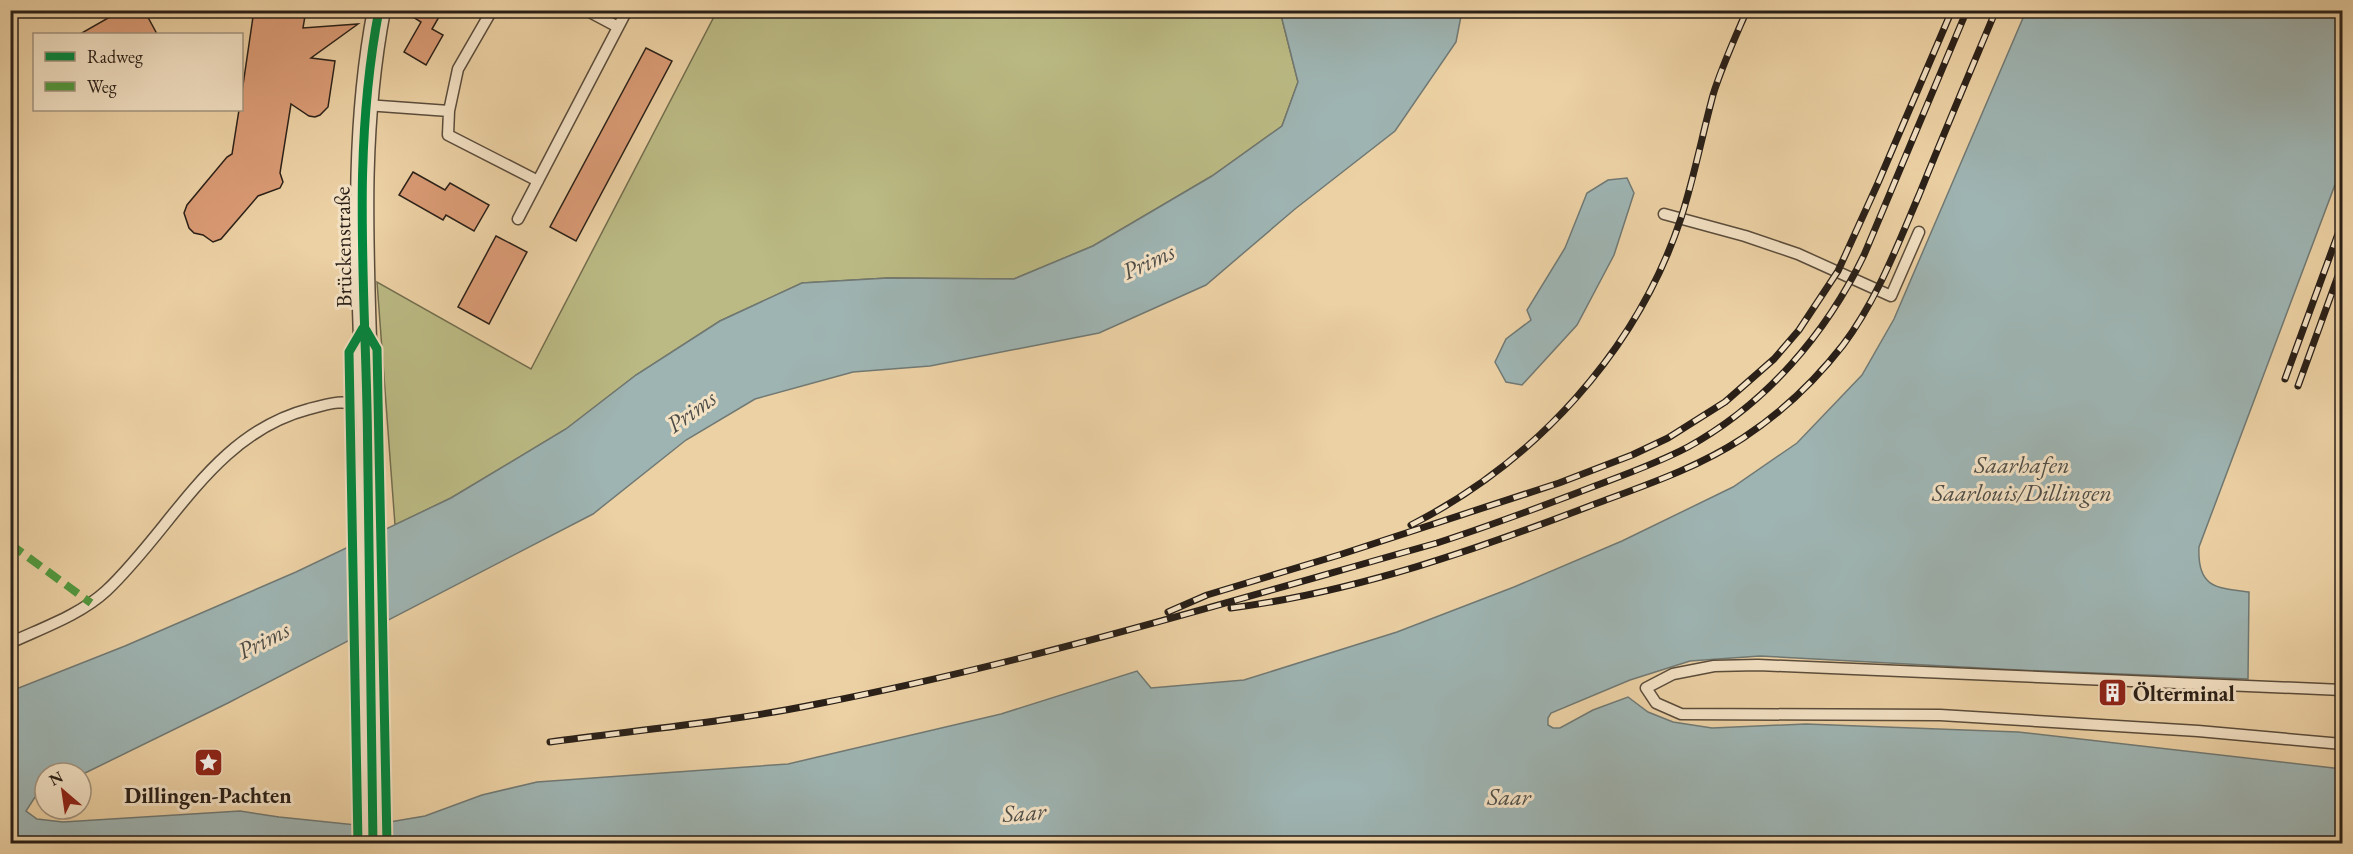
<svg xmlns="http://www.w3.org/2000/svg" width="2353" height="854" font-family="'EB Garamond',serif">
<rect width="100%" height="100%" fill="#ecd1a4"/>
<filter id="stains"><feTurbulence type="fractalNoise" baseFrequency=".00333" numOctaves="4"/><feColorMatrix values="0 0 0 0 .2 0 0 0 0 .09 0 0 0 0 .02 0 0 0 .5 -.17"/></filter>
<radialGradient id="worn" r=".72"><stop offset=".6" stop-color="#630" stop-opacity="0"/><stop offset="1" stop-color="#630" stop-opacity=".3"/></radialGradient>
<path fill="#bbba84" stroke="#726d4e" stroke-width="1.5" d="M717,11H1280L1298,82L1282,126L1212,176L1093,246L1014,279L888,278L802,283L720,321L636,375L566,429L451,498L395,525L377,282L531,369Z"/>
<path fill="#9eb4b2" stroke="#707974" stroke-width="1.5" d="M1280,11H1462L1456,42L1395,131L1295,209L1206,285L1099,333L930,366L853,372L755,399L686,440L593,514L228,703L81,775V773H45V792L35,797L26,811L37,819L63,822L240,811L279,817L366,826L425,816L482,795L537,782L788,764L1001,714L1137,671L1151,688L1244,680L1397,632L1514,587L1622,541L1733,487L1797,443L1862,375L1894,319L2026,11H2342V166L2199,547C2197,587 2215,588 2249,592L2248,679L2018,670L1760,656L1690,661L1630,680L1551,713L1548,718V725L1553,728H1560L1593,710L1628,697L1648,712L1673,722L1712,728L1806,724L2018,732L2342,769V843L11,844V691L125,646L296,572L451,498L566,429L636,375L720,321L802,283L888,278L1014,279L1093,246L1212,176L1282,126L1298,82Z
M1627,178L1634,193L1614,255L1577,325L1522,385L1506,382L1495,362L1506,339L1531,320L1527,310L1565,248L1587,193L1608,180Z"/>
<path fill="#ecd1a4" d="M386,526L388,623L350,643L348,544Z
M392,819V843H355L354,822L366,823Z"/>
<path fill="#da9b75" stroke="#2a2018" stroke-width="1.5" d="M122,10H144L157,34H80Z
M254,10H306L303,28L358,24L311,58L335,61L328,107L320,115L315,117L309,116L291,104L280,173L283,182L280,188L258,196L221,239L213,242L203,235L194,233L189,228L184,213L187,205L227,157L232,154L239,110H242V92Z
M402,10H443L432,29L443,35L426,65L404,52L421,22Z
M646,48L672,61L576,241L550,227Z
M413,172L445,190L450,183L489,205L474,231L446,215L443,220L399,195Z
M496,236L527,252L489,324L458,307Z"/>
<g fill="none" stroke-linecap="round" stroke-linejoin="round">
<defs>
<path id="service" d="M492,10L458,69L449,111L448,135L538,181
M586,10L618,27
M366,105L449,111
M1664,214L1745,236L1798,254L1891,296L1919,232
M518,219L626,12
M10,643C42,628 80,615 106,591C173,528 213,434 309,409C334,402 341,400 367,406
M2342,690L1758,665L1714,666L1673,674L1646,688L1656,703L1681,714L1940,715L2198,731L2342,744"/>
<path id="minor" d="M373,844C371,698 370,553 367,408C364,272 353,146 379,10"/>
</defs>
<use href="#service" stroke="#5a4c3b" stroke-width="13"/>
<use href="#minor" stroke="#5a4c3b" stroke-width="25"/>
<use href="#service" stroke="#f3e1c4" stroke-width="10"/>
<use href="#minor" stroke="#f3e1c4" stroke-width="22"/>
<defs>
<path id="rail" d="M2285,379L2342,223
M2298,386L2342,265
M1411,525C1535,462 1637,351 1681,218C1694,178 1702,136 1713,95C1722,66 1735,38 1747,10
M1231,608C1356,592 1478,549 1595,504C1646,485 1697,468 1743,438C1781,413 1815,381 1843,345C1877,300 1897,246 1919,195C1944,133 1970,72 1996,10
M1168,612L1207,595L1339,555L1559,483L1632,455L1668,438L1725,402L1774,359L1799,330L1838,271L1878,183L1952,10
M550,742C639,730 729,722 817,704C1027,663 1231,601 1437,543C1483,528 1529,511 1574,494C1612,479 1652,466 1688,447C1766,404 1826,334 1864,255L1967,10"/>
</defs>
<use href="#rail" stroke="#2a2018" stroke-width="7"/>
<use href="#rail" stroke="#f3e1c4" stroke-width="4.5" stroke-dasharray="14" stroke-linecap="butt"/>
<path stroke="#4f9a3e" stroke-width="8" stroke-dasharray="15 8" stroke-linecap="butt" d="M10,544L91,603"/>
<defs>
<path id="cycleway" d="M366,330L377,349L387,844
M358,844L349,352L363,328
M373,844C371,698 370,553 367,408C364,272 353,146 379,10"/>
</defs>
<use href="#cycleway" stroke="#f3e1c4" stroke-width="13"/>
<use href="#cycleway" stroke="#00873e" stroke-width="9"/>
</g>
<defs>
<symbol id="building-square" viewBox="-11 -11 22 22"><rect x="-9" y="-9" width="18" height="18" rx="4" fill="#8f2418" stroke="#f3e1c4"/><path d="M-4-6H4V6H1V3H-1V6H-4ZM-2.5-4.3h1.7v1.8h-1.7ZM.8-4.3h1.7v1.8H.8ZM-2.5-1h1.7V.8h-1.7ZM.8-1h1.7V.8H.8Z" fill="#fff"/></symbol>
<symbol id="sight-square" viewBox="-11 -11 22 22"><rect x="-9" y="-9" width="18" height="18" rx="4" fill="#8f2418" stroke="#f3e1c4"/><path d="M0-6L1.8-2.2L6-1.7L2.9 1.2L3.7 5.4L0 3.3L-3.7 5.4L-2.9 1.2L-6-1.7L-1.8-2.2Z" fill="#fff"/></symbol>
</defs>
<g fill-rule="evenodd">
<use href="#building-square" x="2096" y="676" width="33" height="33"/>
<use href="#sight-square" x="192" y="746" width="33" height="33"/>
</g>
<g text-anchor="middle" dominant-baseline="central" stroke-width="6" stroke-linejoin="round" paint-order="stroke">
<g font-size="22" fill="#2a2018" stroke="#f3e1c4">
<text transform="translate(343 247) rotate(-91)">Brückenstraße</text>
</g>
<g font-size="22" font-weight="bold" fill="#2a2018" stroke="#f3e1c4" text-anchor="start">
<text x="2133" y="693">Ölterminal</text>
<text x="208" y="795" text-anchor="middle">Dillingen-Pachten</text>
</g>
<g font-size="24" font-style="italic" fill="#4d4c46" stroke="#f3e1c4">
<text transform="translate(1148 261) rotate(-25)">Prims</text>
<text transform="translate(691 411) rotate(-36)">Prims</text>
<text x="2022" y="464">Saarhafen<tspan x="2022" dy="28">Saarlouis/Dillingen</tspan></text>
<text transform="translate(263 640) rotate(-27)">Prims</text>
<text x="1509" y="796">Saar</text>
<text transform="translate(1024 812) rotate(-4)">Saar</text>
</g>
</g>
<rect width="2353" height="854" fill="none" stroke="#ecd1a4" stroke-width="36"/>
<rect x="12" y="12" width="2329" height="830" fill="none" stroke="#2a2018" stroke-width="3"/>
<rect x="18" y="18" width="2317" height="818" fill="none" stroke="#2a2018" stroke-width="1.5"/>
<rect x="33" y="33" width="210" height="78" fill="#f3e1c4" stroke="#a3947f" stroke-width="1.5"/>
<rect x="45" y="52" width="30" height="9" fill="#00873e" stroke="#a3947f" stroke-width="1.5"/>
<text x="87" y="63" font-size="18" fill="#2a2018">Radweg</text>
<rect x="45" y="82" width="30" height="9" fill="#4f9a3e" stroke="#a3947f" stroke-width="1.5"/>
<text x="87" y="93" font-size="18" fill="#2a2018">Weg</text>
<g transform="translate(63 791) rotate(331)"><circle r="28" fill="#f3e1c4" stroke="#a3947f" stroke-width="1.5"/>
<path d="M0-4.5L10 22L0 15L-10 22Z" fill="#8f2418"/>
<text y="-9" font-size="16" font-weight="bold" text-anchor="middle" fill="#2a2018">N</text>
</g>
<rect width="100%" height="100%" filter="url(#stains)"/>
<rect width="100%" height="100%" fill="url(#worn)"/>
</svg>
